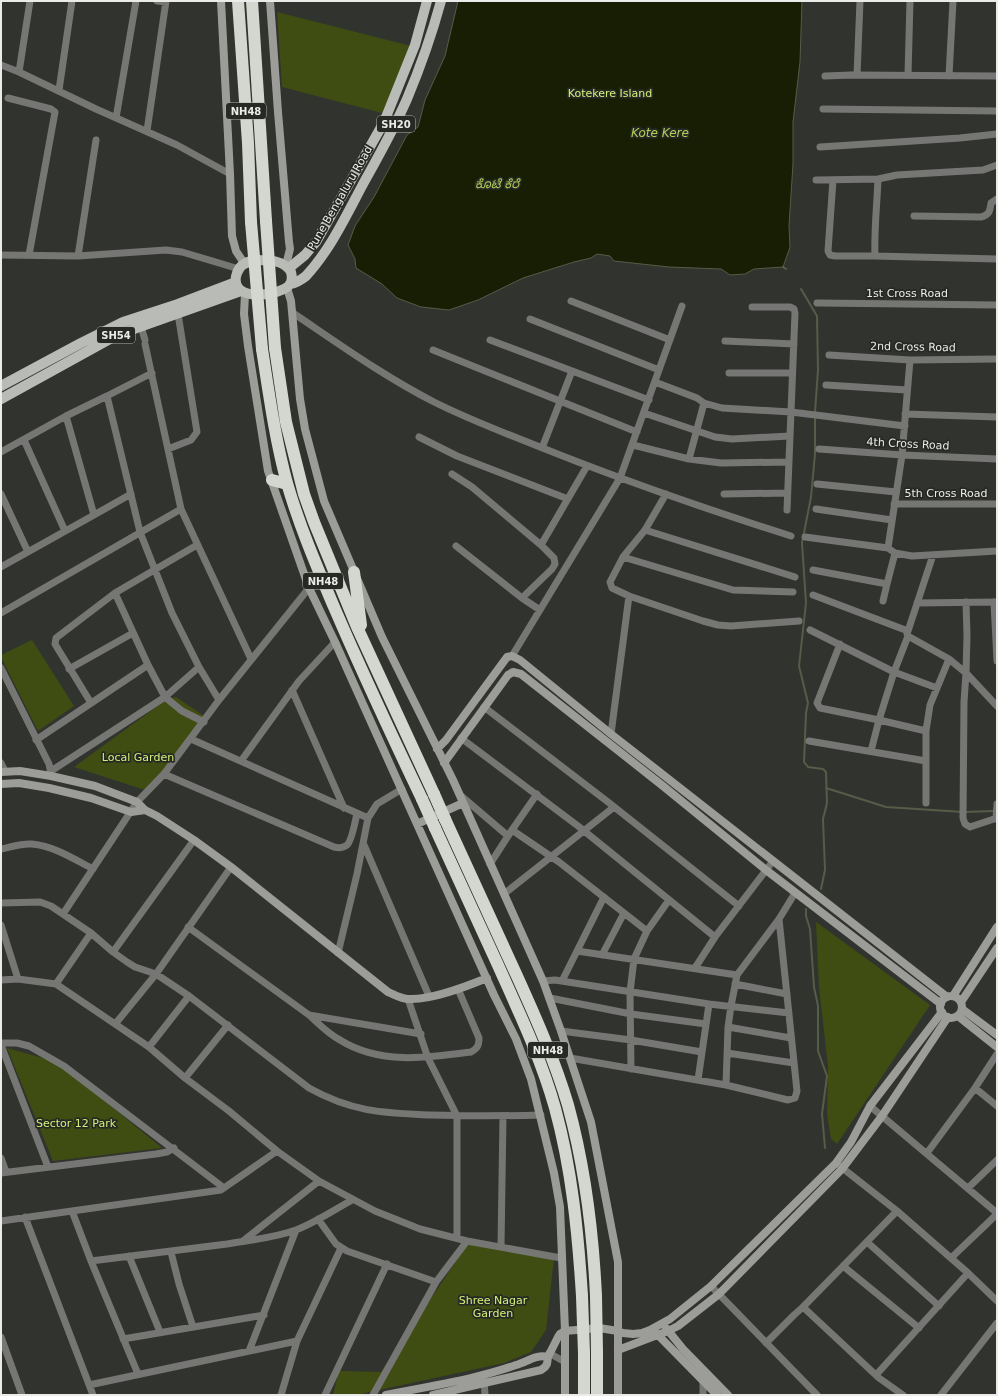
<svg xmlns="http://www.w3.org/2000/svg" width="998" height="1396" font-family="'DejaVu Sans','Noto Sans Kannada',sans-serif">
<rect width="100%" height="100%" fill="#31332e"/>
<path fill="#404d12" d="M277,12L411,46L382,113L282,87Z
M32,640L74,706L38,731L1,657V655Z
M176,697L204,716L148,791L74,767L166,700Z
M816,922L930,1005L837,1144L831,1139L827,1114L828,1066L819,987Z
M7,1048L57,1062L162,1148L53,1161Z
M470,1241L554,1258L546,1330L531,1352L504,1363L356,1395H333L339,1371L381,1372Z"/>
<path fill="#181e03" stroke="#575c48" d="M458,1H802L800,62L793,122V164L789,226L790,247L783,267L754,269L745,274L730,275L721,269L669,267L614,261L610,256L597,254L591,258L574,262L523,278L478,300L449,310L421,307L397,298L382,284L356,268L355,259L348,245L355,226L374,197L407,135L418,127L425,100L445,56Z"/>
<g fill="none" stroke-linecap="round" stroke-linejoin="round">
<path stroke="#575c48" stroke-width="2" d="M783,267L786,269
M801,289L817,316L818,370L815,412
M815,417V454L811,497L802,543L806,603L799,666L808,703L806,713L804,762L808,767L823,769L826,772L827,803L823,819L825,870L821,889
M826,788L886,807L963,812L994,811
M806,909V916L810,929L814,987L818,1006V1051L827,1076L822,1114L825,1148"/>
<path stroke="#767774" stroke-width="7" d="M157,1L166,2
M1,65L19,72L96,109L177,145L230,174
M19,72L30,1
M857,75L860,1
M908,75L910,1
M825,76L851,75L997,76
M949,76L953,1
M59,90L72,1
M8,98L51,109L55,112L29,255
M823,109L997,111
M116,118L136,1
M147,131L166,1
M820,147L960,138L997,134
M878,179C877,205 874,230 875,256L997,259
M816,180L878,179L897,175L983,170L997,165
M833,180L828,251L830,255L835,256H875
M914,216L981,217C990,215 990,210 991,203L997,199
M1,255L78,256L166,250L182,252L239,269
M78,256L96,140
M571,301L670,340
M817,303L997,305
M752,307H790L794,309L795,313L787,510
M293,313C339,344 385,377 434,402C468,419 504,433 540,447C622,480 706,509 791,536
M530,319L659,370
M140,323L145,340
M490,340L649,400
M725,341L794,344
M433,350L637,432
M829,355L910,360L997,359
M152,373L107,396L140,532L172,613L199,667L219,700
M729,373H792
M655,382L697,398L704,403L722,408L791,412L905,426
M826,385L907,390
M107,396L66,416L94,515L131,494
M644,413L715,437L732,439L790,436
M905,414L997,417
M419,437L457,456L568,499
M24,440L65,531
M633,445L689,459L721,463L789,462
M542,448L572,371
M168,449L191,440L197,432L178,314
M819,449L902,455L997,459
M1,452L66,416
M689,459L704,403
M452,474L472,487L541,545L554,558L555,564L552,569L522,598
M817,484L896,492
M1,494L28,552
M666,494L645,530L623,557L610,582L612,588L629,596L703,621L718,625L731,626L799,621
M724,494L787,493
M894,504H997
M181,509L251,659
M816,509L892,520
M645,530L795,577
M805,537L888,548L895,553L912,556L997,551
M541,545L587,466
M456,546L522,598L540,610
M888,548L902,455L910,360
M933,555L907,634L908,636L949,659L966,673L997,706
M623,557L733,590L793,592
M1,567L94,515
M813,570L887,584L883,601
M887,584L895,553
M115,593L148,665L165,697L199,667
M813,595L908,631
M966,602L967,636L966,673L964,702L963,818L965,824L970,827L997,818
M994,602L997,661
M917,603L997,602
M1,613L181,509L145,344
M810,630L894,672L937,688
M840,644L817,703L820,708L825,709L879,720L894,672L908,636
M512,656L620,478L682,306
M1,668L49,764L51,774
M69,669L133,633
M292,690L344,808
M91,703L58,649L55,644L56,638L115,593L197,545
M484,707L608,802L739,906
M611,734L629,596
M461,738L578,826L715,937L773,861
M191,739L368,818
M36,740L148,665
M809,741L926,761
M871,751L879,720L926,731L930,705L949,659
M241,761L299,681L335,642
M1,763L5,771
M51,771L165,697L182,711L204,722
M164,774L334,847C338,848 343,848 347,845C352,841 355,821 357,814
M460,795L508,836
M926,803V731
M996,819L997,804
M512,830L559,862L647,931L634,959L630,992L631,1069
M364,845L429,996
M1,849C11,847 22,843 32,844C54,846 74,859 93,869
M490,864L512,830L537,794
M504,894L614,807
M1,903L40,902L51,906L91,933L113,952L127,962L135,967L156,974L189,996L309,1088C352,1112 383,1113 430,1115C467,1116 504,1116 541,1115
M63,914L137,802L164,774L219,700L309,588
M1,925L18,979
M188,927L309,1015C319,1024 328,1034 340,1040C380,1065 427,1058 471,1052C478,1048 479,1045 479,1038L458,989
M647,931L669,900
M577,951L737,975
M113,952L194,840
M338,953L357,874L368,818L377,804L402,789
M602,955L624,913
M695,968L715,937
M1,980L18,979L56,984L149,1047L185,1078L229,1111L277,1151L319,1181L375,1211L420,1229L467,1241L561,1258
M543,981L555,980L709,1004L789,1013
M562,981L604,897
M56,984L91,933
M735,984L787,994
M550,998L631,1014L706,1024
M408,999L428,1058L457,1116V1238
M309,1015L421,1034
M116,1023L156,974L231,867
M728,1027L791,1038
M561,1031L631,1040L702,1052
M1,1043H17L29,1046L64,1066L224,1188
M1,1045L48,1167
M149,1047L189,996
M727,1053L794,1063
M570,1058L726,1085L788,1100L795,1098L797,1091L779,919
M185,1078L228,1025
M698,1080L709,1004
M726,1085L728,1027L731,1006L737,975L779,919L795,893
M975,1088L997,1054
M870,1106L997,1213
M927,1153L975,1088L997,1106
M1,1158L6,1172
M1,1173L156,1154L167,1152L174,1148
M968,1188L997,1160
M72,1211L91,1261C136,1255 182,1250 227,1244C250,1240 274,1238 296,1230C315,1223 334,1210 352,1200
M25,1217L93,1395
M318,1219L336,1244L347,1251L436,1282L373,1395
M1,1221L221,1190L277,1151
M243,1241L319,1181
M867,1242L939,1306
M501,1246L503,1116
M171,1252L179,1284L193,1327
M129,1256L160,1332
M951,1258L997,1214
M91,1261L138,1374
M843,1266L919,1328
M968,1273L997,1301
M436,1282L467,1241
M711,1286L817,1395
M803,1307L879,1378L903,1395
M1,1337L22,1395
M123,1339L264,1315
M766,1343L794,1315L803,1307L897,1211L836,1163
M249,1351L296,1230
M549,1353L565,1362
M876,1375L968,1273L897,1211
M484,1379L485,1395
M89,1385L297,1341
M281,1395L297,1341L341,1248
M325,1395L387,1264
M703,1395V1381
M941,1395L997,1323"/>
<path stroke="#9c9d99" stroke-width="8" d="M221,1L230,174L232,236L236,251L244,263
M270,1L278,112L289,242L290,249L286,265
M287,288L291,301L300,399L305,429L324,501L382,637L453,780L543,981L561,1031L591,1122L618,1262V1395
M245,294L244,314L248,346L268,471L309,588L335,642L494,995L516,1039L531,1079L554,1173L560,1207L565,1331V1395
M437,749L446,740L507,657L512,656L520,660L611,734L947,997
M444,763L508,675L513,672L521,674L663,786L766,870L941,1004
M1,772L20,771L51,776L95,786L137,802L145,810
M1,784L19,783L49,788L91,798L131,812L145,810L157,816L194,840L231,867L388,992C395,995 401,999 409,999C432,1000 465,987 487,978
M417,824L463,803
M953,996L997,927
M940 1007a11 11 0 1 1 22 0a11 11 0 1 1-22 0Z
M961,1002L997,948
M962,1009L997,1035
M958,1016L997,1047
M666,1328L683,1349L728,1395
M656,1333L717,1395
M618,1350L668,1331L678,1326L719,1294L842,1169L882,1116L948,1017
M386,1395C429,1386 474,1380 516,1365C527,1362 536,1354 548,1357
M433,1395L541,1370L545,1367L547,1364L548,1357L558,1337L560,1334L565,1331L599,1328L618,1331L623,1333L633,1334L642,1333L650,1330L670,1319L711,1286L836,1163L851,1142L870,1106L942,1012"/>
<path stroke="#b9bbb6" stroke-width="10" d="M257,260C269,260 284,260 291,272C292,276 292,281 290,284C283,296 226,304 237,273C240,264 248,261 257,260Z
M289,268L305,255L316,242L384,122L415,45L427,1
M290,284C296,283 301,280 306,276C330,250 346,216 362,186C378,157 394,129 407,99C420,68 432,34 441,1
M1,386L81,343L123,322L178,304L236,282
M1,399L117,335L241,291"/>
<path stroke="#d4d6d0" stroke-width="12" d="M238,1L248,143L251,222
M252,1L266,221
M275,348L286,422L304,494L314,522L357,627L434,794
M262,349C269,394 275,439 287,483C299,525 317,567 334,607C362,672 392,736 422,799
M272,480L287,484
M354,572L361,625
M445,819C469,871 493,924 517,976C536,1018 555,1061 568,1105C585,1167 593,1232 596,1296
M435,828C456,873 476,918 497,963C518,1010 541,1058 555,1108C572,1170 578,1233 582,1296
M597,1352V1395
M584,1395V1353"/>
<path stroke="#d4d6d0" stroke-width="12" d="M266,221L275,348
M251,222L262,349
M434,794L445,819
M422,799L435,828
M582,1296L584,1353
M596,1296L597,1352"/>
</g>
<g text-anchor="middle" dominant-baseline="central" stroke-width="3.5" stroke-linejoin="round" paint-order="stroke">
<g fill="#272924" stroke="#b0b2ae" stroke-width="1">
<rect x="226" y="103" width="40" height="16" rx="3"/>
<rect x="377" y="116" width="38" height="16" rx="3"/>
<rect x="97" y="327" width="38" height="16" rx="3"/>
<rect x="303" y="573" width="40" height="16" rx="3"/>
<rect x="528" y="1042" width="40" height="16" rx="3"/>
</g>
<g font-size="10" font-weight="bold" fill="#ebece9">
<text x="246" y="111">NH48</text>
<text x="396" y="124">SH20</text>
<text x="116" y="335">SH54</text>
<text x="323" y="581">NH48</text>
<text x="548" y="1050">NH48</text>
</g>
<g font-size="11" fill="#d2f078" stroke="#272924">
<text x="610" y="93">Kotekere Island</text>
<text x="138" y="757">Local Garden</text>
<text x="76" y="1123">Sector 12 Park</text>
<text x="493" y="1300">Shree Nagar<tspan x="493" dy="13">Garden</tspan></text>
</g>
<g font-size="11" fill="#ebece9" stroke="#272924">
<text transform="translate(340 198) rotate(-60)">Pune Bengaluru Road</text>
<text x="907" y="293">1st Cross Road</text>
<text transform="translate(913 347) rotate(1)">2nd Cross Road</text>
<text transform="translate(908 444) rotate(3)">4th Cross Road</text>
<text x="946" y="493">5th Cross Road</text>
</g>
<g font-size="12" font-style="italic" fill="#b3cf57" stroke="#272924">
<text x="660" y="133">Kote Kere</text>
<text x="497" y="184">ಕೊಟೆ ಕೆರೆ</text>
</g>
</g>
<rect width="998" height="1396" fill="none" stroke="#ebece9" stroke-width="4"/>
</svg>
